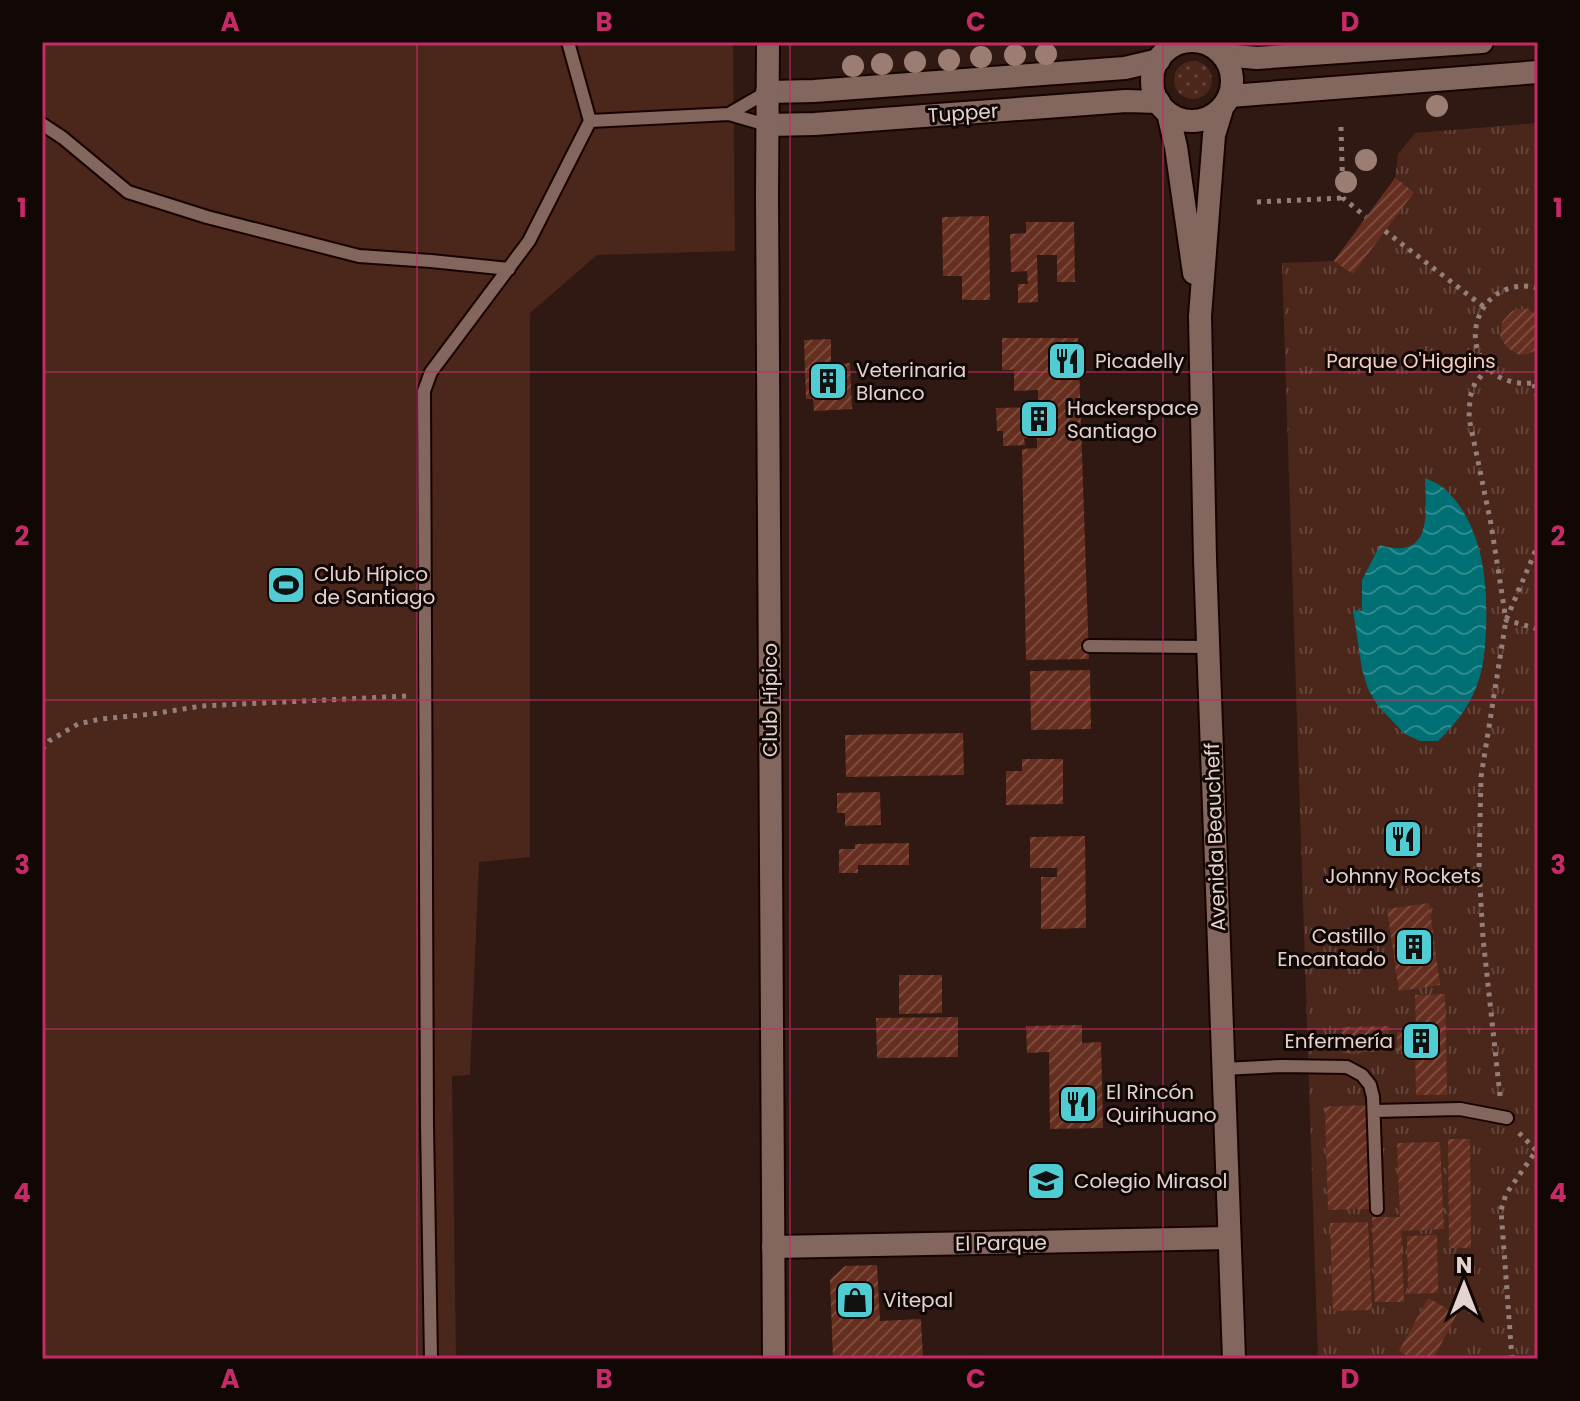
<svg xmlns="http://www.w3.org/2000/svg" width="1580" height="1401" font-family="Poppins,sans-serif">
<defs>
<pattern id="grass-dots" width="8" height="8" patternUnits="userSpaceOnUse" patternTransform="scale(2)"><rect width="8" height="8" fill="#4b261b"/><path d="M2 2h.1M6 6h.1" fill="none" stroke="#65453b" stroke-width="1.8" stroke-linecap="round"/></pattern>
<pattern id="park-tufts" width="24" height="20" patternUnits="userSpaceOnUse" patternTransform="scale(2)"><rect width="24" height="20" fill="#4b261b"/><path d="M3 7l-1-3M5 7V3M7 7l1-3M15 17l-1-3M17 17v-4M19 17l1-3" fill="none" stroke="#65453b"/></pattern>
<pattern id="water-waves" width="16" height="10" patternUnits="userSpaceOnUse" patternTransform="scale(2)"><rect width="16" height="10" fill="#007074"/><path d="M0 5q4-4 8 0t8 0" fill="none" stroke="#318a8d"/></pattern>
<pattern id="building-hatch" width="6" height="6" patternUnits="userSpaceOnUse" patternTransform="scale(2)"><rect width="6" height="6" fill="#652e1e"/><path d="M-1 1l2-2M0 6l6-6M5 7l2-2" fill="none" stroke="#7b4b3e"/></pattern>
</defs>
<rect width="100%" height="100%" fill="#301912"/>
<path fill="url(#grass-dots)" d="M1174 80a19 19 0 1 1 38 0a19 19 0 1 1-38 0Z"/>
<path fill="url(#park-tufts)" d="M1538,123V1359H1318L1282,263L1334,261L1395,178L1398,154L1415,133Z"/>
<path fill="#4b261b" d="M42,42H733L735,251L597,255L530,313V857L479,862L470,1075L452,1076L456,1359H42Z"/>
<path fill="url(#water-waves)" d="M1425,478C1432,481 1441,485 1446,490C1483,526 1488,582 1486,630C1485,648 1484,668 1477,685C1468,709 1456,723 1438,741H1420L1405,734L1378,706L1368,689L1362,669L1353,610L1362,611V580L1380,545C1433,561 1426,513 1425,478Z"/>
<path fill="url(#building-hatch)" d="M1395,178L1414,192L1353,274L1334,261Z
M989,216L990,300H962V276H943L942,217Z
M1026,222H1074L1075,282H1057V255H1037L1038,302L1018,303V284H1028L1027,271L1011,272L1010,234L1026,233Z
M1519,309H1526L1538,314V349L1528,354L1520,355L1507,348L1500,336L1502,322L1512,311Z
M1002,338H1078L1089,659L1026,660L1022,449L1037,448V437L1024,438L1025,445L1003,446V431H997L996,408L1038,407V390L1014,391V370H1002Z
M831,339V364L850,363L852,409L814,411L813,399H806L804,340Z
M1090,670L1091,729L1031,730L1030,671Z
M963,733L964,775L846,777L845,735Z
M1022,759H1063V804L1006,805V771H1022Z
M880,792L881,825L845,826V813H837V793Z
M1085,836L1086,928L1041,929V877H1057V868H1030V837Z
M909,843V865H858V873H839V849H855V844Z
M1429,903L1440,985L1399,991L1387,909Z
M899,975H942V1013L899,1014Z
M1445,994L1447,1095H1416L1415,1051H1397V1032H1416L1415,995Z
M958,1017V1057L877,1058L876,1018Z
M1082,1025V1043L1101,1042L1103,1128L1050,1129L1049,1052L1027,1053L1026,1026Z
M1389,1026L1390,1051L1342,1053V1027Z
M1366,1105L1370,1209L1328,1210L1325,1107Z
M1448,1139H1470L1471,1248H1449Z
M1440,1142L1444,1229L1401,1231L1404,1302H1375L1372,1217H1400L1397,1143Z
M1368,1222L1372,1310L1333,1311L1330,1223Z
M1437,1235L1438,1293L1408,1294L1407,1236Z
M877,1265L880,1321L921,1319L923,1359H833L830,1280L845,1266Z
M1428,1298L1457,1314L1433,1359H1413L1399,1351Z"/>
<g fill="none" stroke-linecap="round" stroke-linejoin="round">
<defs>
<path id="service" d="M729,114L767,92
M590,121L729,114L767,125
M42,124L63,138L128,192L207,217L359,256L431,261L509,269
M1089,646L1208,647
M1223,1069L1282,1066L1347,1067L1362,1075L1370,1085L1373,1097L1377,1209
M1374,1111L1460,1109L1507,1118
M431,1359L427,1125L424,391L431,372L529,241L590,121L568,42"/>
<path id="minor" d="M773,1247L1229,1238"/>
<path id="tertiary" d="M1223,55L1257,58L1482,42
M767,92L814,91L1125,68L1159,60
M1230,96L1538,72
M767,125L815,124L1126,101L1159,102"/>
<path id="secondary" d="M1152 81a40 40 0 1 1 80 0a40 40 0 1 1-80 0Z
M768,42L767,196L774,1359
M1222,109L1214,135L1200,316L1205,559L1234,1359
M1168,113L1176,147L1194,273"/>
</defs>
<use href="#service" stroke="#170401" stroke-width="16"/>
<use href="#minor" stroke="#170401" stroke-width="26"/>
<use href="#tertiary" stroke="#170401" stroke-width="26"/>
<use href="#secondary" stroke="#170401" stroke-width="26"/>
<path stroke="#937f79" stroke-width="5" stroke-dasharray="4 6" stroke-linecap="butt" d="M1341,127L1343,198L1366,217
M1257,202L1343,198
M1385,231L1484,307
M1538,288C1484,274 1452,341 1496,375C1508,383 1524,385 1538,382
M1488,368L1475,383L1470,397L1469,418L1491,524L1506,620L1538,629
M1534,384L1538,399
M42,749L49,741L78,724L101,719L152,714L202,706L407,696
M1500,1096L1483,938L1479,869L1481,777L1506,620L1538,545
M1519,1133L1538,1152
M1512,1359L1501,1210L1506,1194L1536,1151"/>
<use href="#service" stroke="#83665e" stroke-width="12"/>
<use href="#minor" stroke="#83665e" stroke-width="22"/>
<use href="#tertiary" stroke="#83665e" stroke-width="22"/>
<use href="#secondary" stroke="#83665e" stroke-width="22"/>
</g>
<g fill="#9c7d74">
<circle cx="1046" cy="54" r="11"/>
<circle cx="1015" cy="55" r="11"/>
<circle cx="981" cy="57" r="11"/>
<circle cx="949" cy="60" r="11"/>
<circle cx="915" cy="62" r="11"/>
<circle cx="882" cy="64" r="11"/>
<circle cx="853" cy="66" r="11"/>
<circle cx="1437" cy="106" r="11"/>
<circle cx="1366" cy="160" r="11"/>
<circle cx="1346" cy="182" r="11"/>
</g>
<path fill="none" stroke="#c52b66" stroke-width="2" stroke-opacity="0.55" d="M417,42V1359M790,42V1359M1163,42V1359M42,372H1538M42,700H1538M42,1029H1538"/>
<defs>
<symbol id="restaurant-square" viewBox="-11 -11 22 22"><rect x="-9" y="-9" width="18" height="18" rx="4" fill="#51ccd2" stroke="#110705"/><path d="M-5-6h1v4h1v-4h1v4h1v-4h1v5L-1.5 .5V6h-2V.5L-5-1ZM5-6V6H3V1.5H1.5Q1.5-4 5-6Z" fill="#111"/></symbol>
<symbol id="building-square" viewBox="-11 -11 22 22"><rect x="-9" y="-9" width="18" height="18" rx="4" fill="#51ccd2" stroke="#110705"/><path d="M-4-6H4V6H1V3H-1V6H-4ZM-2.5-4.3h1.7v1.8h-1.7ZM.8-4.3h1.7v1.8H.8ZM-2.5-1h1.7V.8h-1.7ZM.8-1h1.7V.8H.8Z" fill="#111"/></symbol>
<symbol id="stadium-square" viewBox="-11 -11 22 22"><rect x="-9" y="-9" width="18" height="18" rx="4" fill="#51ccd2" stroke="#110705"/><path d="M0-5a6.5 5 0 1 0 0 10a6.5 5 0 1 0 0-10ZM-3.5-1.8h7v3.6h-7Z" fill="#111"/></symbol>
<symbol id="school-square" viewBox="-11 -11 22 22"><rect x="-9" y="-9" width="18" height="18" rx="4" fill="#51ccd2" stroke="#110705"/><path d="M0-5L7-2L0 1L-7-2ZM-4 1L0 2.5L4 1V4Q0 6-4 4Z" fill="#111"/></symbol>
<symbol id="shop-square" viewBox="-11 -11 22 22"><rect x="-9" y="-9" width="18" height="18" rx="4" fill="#51ccd2" stroke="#110705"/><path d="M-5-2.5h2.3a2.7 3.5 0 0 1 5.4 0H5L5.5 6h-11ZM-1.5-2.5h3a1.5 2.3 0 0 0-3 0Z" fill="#111"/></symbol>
</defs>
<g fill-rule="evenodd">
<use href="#restaurant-square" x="1045" y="339" width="44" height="44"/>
<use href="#building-square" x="806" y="359" width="44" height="44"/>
<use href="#building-square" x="1017" y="397" width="44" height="44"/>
<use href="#stadium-square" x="264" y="563" width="44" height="44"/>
<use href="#restaurant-square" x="1381" y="817" width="44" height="44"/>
<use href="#building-square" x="1392" y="925" width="44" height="44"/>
<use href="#building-square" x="1399" y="1019" width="44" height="44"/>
<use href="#restaurant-square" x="1056" y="1082" width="44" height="44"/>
<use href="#school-square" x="1024" y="1159" width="44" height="44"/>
<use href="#shop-square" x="833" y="1278" width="44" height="44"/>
</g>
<g text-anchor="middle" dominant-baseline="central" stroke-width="6" stroke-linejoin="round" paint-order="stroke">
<g font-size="20" fill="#e4d3ce" stroke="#110705">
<text transform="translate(963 113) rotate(-4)">Tupper</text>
<text transform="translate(770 700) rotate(-90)">Club Hípico</text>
<text transform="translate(1215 837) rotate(-92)">Avenida Beaucheff</text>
<text transform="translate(1001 1243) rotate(-1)">El Parque</text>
</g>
<g font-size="20" fill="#e4d3ce" stroke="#110705" text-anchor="start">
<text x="1095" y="361">Picadelly</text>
<text x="856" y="370">Veterinaria<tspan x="856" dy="23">Blanco</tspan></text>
<text x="1067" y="408">Hackerspace<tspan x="1067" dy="23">Santiago</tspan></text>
<text x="314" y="574">Club Hípico<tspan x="314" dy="23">de Santiago</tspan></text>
<text x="1403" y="876" text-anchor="middle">Johnny Rockets</text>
<text x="1386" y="936" text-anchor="end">Castillo<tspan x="1386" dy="23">Encantado</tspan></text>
<text x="1393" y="1041" text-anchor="end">Enfermería</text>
<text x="1106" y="1092">El Rincón<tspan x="1106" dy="23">Quirihuano</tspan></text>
<text x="1074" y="1181">Colegio Mirasol</text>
<text x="883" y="1300">Vitepal</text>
</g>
<g font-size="20" fill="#f5cfc4" stroke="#110705">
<text x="1411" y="361">Parque O'Higgins</text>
</g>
</g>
<rect width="1580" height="1401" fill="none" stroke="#110705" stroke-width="88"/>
<g transform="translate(1464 1285)" stroke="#110705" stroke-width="6" paint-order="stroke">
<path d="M0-6L14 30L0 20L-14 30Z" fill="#e4d3ce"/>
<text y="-12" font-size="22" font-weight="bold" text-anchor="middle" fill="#e4d3ce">N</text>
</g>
<rect x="44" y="44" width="1492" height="1313" fill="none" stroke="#c52b66" stroke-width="3"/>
<g font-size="26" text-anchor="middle" font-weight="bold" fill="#c52b66">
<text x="230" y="31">A</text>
<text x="604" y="31">B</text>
<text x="976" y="31">C</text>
<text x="1350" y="31">D</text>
<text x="22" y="217">1</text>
<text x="1558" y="217">1</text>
<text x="22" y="545">2</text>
<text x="1558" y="545">2</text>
<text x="22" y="874">3</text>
<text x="1558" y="874">3</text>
<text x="22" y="1202">4</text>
<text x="1558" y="1202">4</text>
<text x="230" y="1388">A</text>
<text x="604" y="1388">B</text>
<text x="976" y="1388">C</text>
<text x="1350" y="1388">D</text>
</g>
</svg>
